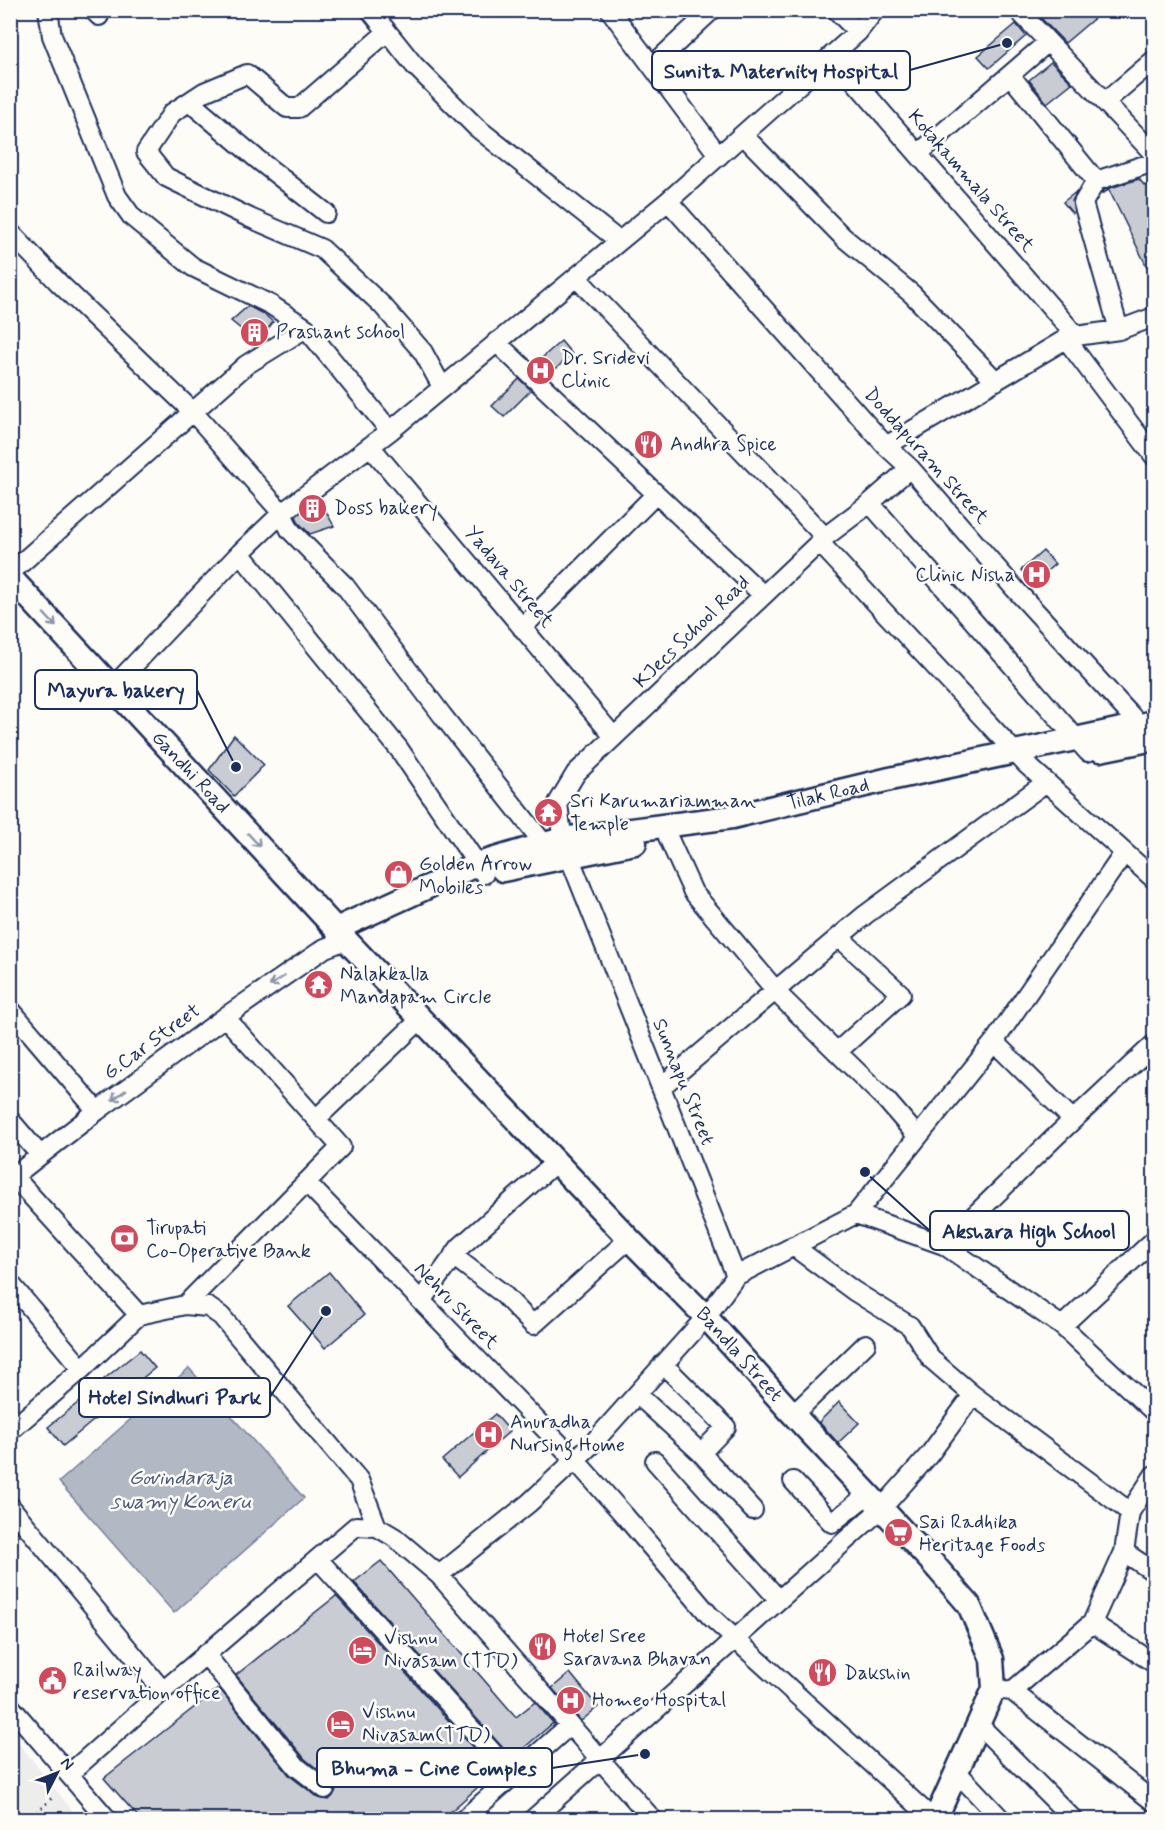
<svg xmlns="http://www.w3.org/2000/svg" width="1165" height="1830" font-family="Mynerve,sans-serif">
<rect width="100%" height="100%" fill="#fdfcf7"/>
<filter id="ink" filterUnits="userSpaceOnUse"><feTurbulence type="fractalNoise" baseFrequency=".0167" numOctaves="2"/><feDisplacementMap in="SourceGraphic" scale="12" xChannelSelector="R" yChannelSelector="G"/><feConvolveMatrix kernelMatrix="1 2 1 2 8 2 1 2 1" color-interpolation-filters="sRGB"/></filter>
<g filter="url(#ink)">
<path fill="#edeeec" d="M11,1733L79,1819H11Z"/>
<path fill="#b3b8c5" stroke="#76819c" stroke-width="1.5" d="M189,1368L304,1498L174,1613L59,1482Z"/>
<path fill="#c9ccd3" stroke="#1b2f5e" stroke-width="1.5" d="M1043,10H1104L1065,43L1038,15Z
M1016,24L1026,36L989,68L978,56Z
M1051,62L1072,83L1047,103L1029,80Z
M1139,179L1145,186L1155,182V283L1109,190L1101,194L1104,190Z
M1077,191L1072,201L1074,212L1072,213L1063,202Z
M248,306L265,315L273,322L258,343L231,321Z
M561,341L572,354L548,376L535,364Z
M519,379L531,390L504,417L492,406Z
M319,499L334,526L310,534L299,523L296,516Z
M1043,551L1055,564L1033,583L1021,570Z
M234,735L264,765L234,796L209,770Z
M329,1272L364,1315L325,1348L288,1306Z
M140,1350L155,1368L119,1397L104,1379Z
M84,1398L99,1416L63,1446L48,1427Z
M839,1402L859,1423L838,1443L819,1422Z
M495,1414L510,1431L458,1477L442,1460Z
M381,1561L516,1717L535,1702L554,1724H552L512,1758L354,1582Z
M336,1596L495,1772L441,1820H141L104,1778L219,1688L290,1776L319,1798L329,1800L333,1796L336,1790L332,1781L305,1759L236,1675Z
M570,1673L598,1707L581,1721L552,1688Z"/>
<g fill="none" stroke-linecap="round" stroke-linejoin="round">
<defs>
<path id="minor" d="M48,10L52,36L117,196L132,217L193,267L271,305L306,328L390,431
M93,10L99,16
M370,10L414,65L476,127L619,241
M610,10L719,156
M836,10L858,32
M1018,10L1154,154
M387,32L299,108H287L247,74L204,92L172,113L146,152L166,177L250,218L322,249L382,305L423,352L442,387
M832,55L1076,336
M652,66L712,10
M1010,75L1096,181
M190,102L257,159L326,213
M1105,102L1154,60
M743,135L843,237L912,294L996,381
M918,154L1048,42
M668,201L886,446L910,468L1015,589L1146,732
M10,232L58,282L193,412L282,513L290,530L345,586L442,715L552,854
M576,277L825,537
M1119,330L1083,203L1096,181L1154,162
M1066,339L1154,456
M496,342L763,595
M370,446L614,737
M886,446L1066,339L1076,336L1119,330L1154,317
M870,503L1088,752
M819,542L1026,764L1154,879
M240,553L399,749L484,874
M10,573L246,365L306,328
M522,628L656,494
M113,687L240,553L282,513L390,431L668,201L858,32L875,10
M668,837L693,892L782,998L887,1101L918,1137
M564,852L558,803L576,773L825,537L870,503L910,468
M10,1009L97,1111
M994,1042L1073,1120
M837,1052L901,994L839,937
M661,1087L865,915L1045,783
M316,1119L421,1019
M10,1120L40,1155
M14,1177L139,1315L185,1305L208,1307L221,1316L359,1480L377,1527
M10,1179L97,1111L225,1017L325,948L346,940
M306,1182L575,1460L624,1515L710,1616L934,1820
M856,1214L994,1042L1124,853
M944,1245L1055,1137L1154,1044
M453,1256L502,1293L533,1325L629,1239
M736,1276L856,1214L944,1245L1062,1326L1154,1412
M10,1283L82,1369
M421,1301L460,1247L556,1162
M185,1305L341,1147L225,1017
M1062,1326L1154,1240
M663,1364L726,1427L701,1453L753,1510
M637,1394L701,1453
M973,1395L1130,1512
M794,1414L866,1344
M10,1431L82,1369L139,1315
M655,1461L779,1600
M793,1481L832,1523L868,1494
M10,1506L163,1691
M1124,1552L1154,1572
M318,1559L513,1775
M439,1575L529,1503L592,1444L706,1317L736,1276L569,856
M1092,1623L1154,1663
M205,1654L297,1767L325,1789
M994,1689L1012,1691L1092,1623L1124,1552L1130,1512L1154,1475
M1012,1691L1154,1802
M10,1706L108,1820
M978,1724L1074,1820
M956,1771L1002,1820
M70,1773L163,1691L356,1526L377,1527L394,1537L439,1575L653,1820
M463,1820L570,1725
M532,1820L882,1508L929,1455L973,1395L931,1359L910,1326L854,1291L793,1246"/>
<g id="major">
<path id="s1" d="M10,577L346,940L629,1239L706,1317L789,1410L930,1560L969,1605L992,1659L994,1689L935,1820"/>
<path d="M1100,750L1154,739"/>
<path d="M503,870L635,843"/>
<path id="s2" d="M336,929L478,864L562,839L732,817L890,779L1154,722"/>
</g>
</defs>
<use href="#minor" stroke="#1b2f5e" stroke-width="22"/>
<use href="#major" stroke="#1b2f5e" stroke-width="27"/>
<path stroke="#1b2f5e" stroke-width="3" stroke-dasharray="1.5 4.5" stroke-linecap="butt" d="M28,1820L52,1798"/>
<use href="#minor" stroke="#fdfcf7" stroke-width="18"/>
<use href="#major" stroke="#fdfcf7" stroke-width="22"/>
</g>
<defs><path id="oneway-shaft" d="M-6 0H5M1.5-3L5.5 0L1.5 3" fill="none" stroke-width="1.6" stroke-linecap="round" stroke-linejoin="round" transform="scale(1.5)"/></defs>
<g stroke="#8c96aa">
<use href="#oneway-shaft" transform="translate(50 620) rotate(47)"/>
<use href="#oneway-shaft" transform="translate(254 840) rotate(47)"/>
<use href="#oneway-shaft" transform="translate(277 981) rotate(146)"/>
<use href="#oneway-shaft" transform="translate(119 1095) rotate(144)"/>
</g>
</g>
<defs>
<symbol id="building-disc" viewBox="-11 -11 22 22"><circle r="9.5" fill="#d1495b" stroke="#fdfcf7"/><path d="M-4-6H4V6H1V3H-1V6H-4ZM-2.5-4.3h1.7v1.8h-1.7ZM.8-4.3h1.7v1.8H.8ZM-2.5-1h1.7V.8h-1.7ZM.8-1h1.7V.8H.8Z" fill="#fff"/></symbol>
<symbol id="hospital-disc" viewBox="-11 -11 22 22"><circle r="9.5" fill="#d1495b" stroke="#fdfcf7"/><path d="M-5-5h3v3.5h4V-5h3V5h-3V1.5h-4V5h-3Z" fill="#fff"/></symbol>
<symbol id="restaurant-disc" viewBox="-11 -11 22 22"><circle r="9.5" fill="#d1495b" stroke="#fdfcf7"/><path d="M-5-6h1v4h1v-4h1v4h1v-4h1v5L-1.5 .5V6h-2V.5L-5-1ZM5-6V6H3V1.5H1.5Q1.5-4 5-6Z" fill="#fff"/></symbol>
<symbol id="temple-disc" viewBox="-11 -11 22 22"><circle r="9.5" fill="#d1495b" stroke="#fdfcf7"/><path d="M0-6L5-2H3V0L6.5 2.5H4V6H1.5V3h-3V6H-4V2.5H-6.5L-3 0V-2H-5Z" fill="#fff"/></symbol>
<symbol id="shop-disc" viewBox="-11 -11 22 22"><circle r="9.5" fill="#d1495b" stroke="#fdfcf7"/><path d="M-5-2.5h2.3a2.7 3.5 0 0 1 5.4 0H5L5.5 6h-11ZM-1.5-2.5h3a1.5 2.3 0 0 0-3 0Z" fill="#fff"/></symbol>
<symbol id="bank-disc" viewBox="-11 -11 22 22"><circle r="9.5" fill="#d1495b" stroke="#fdfcf7"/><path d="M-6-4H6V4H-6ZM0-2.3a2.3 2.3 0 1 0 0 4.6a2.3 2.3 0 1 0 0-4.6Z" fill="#fff"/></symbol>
<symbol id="supermarket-disc" viewBox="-11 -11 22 22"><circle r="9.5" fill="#d1495b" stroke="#fdfcf7"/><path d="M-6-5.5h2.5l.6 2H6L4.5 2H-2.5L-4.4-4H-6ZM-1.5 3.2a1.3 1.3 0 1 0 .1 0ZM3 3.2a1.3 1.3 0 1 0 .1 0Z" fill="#fff"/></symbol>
<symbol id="hotel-disc" viewBox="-11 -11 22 22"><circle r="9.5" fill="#d1495b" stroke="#fdfcf7"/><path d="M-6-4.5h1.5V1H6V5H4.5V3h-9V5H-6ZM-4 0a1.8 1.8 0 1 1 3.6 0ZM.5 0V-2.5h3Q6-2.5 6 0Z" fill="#fff"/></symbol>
<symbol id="civic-disc" viewBox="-11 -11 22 22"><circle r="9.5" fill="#d1495b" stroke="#fdfcf7"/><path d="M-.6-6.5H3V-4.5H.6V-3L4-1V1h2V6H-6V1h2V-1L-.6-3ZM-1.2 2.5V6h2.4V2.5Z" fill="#fff"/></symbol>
</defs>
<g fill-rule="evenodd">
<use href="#building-disc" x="238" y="316" width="33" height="33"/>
<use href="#hospital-disc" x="524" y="354" width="33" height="33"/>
<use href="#restaurant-disc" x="632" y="428" width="33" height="33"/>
<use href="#building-disc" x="296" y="492" width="33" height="33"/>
<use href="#hospital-disc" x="1020" y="558" width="33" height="33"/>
<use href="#temple-disc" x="532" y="796" width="33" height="33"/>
<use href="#shop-disc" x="382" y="858" width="33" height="33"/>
<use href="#temple-disc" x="302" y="968" width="33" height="33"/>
<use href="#bank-disc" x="108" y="1222" width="33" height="33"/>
<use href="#hospital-disc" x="472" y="1418" width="33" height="33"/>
<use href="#supermarket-disc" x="882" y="1516" width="33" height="33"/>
<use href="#restaurant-disc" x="526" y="1630" width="33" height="33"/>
<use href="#hotel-disc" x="346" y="1634" width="33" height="33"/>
<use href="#restaurant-disc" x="806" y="1656" width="33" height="33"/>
<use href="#civic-disc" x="36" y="1664" width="33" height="33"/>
<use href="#hospital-disc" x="554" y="1684" width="33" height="33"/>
<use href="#hotel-disc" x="324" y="1708" width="33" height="33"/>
</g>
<g text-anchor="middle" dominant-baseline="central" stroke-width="5" stroke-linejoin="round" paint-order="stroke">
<g font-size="20" fill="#1b2f5e" stroke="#fdfcf7">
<text transform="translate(971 181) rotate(49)">Kotakammala Street</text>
<text transform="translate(926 456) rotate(48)">Doddapuram Street</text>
<text transform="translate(509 577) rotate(50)">Yadava Street</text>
<text transform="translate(692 632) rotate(-44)">KJecs School Road</text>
<text stroke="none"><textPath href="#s1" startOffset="266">Gandhi Road</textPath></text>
<text stroke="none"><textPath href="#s2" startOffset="514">Tilak Road</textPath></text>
<text transform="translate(152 1042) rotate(-36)">G.Car Street</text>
<text transform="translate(683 1082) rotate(68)">Sunnapu Street</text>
<text transform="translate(456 1306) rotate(46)">Nehru Street</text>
<text stroke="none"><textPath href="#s1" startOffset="1066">Bandla Street</textPath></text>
</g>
<g font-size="20" fill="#1b2f5e" stroke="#fdfcf7" text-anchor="start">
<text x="276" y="332">Prashant school</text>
<text x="561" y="358">Dr. Sridevi<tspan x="561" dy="23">Clinic</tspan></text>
<text x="670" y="444">Andhra Spice</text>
<text x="334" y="508">Doss bakery</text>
<text x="1015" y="575" text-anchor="end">Clinic Nisha</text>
<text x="570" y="801">Sri Karumariamman<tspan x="570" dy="23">Temple</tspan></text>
<text x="419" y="864">Golden Arrow<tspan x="419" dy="23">Mobiles</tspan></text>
<text x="340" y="974">Nalakkalla<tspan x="340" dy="23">Mandapam Circle</tspan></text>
<text x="146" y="1228">Tirupati<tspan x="146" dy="23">Co-Operative Bank</tspan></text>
<text x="510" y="1422">Anuradha<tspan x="510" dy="23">Nursing Home</tspan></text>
<text x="919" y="1522">Sai Radhika<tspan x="919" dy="23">Heritage Foods</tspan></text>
<text x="563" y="1636">Hotel Sree<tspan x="563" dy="23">Saravana Bhavan</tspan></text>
<text x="384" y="1638">Vishnu<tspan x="384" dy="23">Nivasam (TTD)</tspan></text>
<text x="73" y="1670">Railway<tspan x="73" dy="23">reservation office</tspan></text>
<text x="844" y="1673">Dakshin</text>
<text x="592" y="1700">Homeo Hospital</text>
<text x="362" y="1712">Vishnu<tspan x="362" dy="23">Nivasam(TTD)</tspan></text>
</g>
<g font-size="21" font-style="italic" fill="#49587d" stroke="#fdfcf7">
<text x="181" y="1478">Govindaraja<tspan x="181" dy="24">swamy Koneru</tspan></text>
</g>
</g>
<path fill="none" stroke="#1b2f5e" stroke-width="2" d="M1007 43L910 70M236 767L197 690M865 1172L930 1231M326 1311L270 1397M645 1754L552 1768"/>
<g fill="#1b2f5e" stroke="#fdfcf7" stroke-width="2">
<circle cx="1007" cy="43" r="6"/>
<circle cx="236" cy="767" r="6"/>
<circle cx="865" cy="1172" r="6"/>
<circle cx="326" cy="1311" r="6"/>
<circle cx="645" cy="1754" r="6"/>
</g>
<g fill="#fdfcf7" stroke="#1b2f5e" stroke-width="2">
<rect x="652" y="51" width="258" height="39" rx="6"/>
<rect x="35" y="670" width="162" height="39" rx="6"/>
<rect x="930" y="1211" width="199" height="39" rx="6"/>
<rect x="79" y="1378" width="191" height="39" rx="6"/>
<rect x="317" y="1748" width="235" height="39" rx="6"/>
</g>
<g font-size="21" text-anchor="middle" font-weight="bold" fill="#1b2f5e">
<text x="781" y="78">Sunita Maternity Hospital</text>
<text x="116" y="697">Mayura bakery</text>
<text x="1029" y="1238">Akshara High School</text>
<text x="175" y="1404">Hotel Sindhuri Park</text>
<text x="434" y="1775">Bhuma - Cine Comples</text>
</g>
<rect width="1165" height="1830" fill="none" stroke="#fdfcf7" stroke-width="36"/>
<rect x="18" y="18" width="1129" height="1794" fill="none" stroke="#1b2f5e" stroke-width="2" filter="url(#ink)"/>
<g transform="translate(57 1773) rotate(48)" stroke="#fdfcf7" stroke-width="4.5" paint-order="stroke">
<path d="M0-4.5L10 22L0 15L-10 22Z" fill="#1b2f5e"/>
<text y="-9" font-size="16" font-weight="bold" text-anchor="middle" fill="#1b2f5e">N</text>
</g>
</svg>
